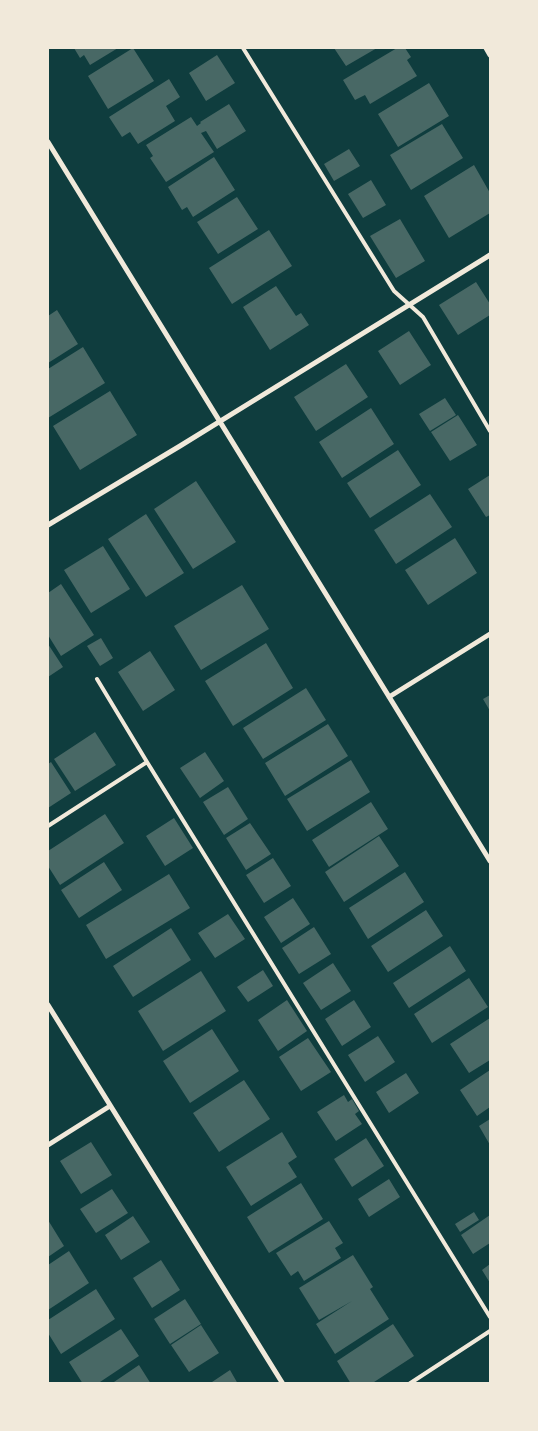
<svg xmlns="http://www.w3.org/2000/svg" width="538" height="1431" font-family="Roboto,sans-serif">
<rect width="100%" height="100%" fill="#0f3d3e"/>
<path fill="#486865" d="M74,48H118L90,65L84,55L80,58Z
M133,48L154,81L108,109L88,76Z
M334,48H377L346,66Z
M397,48H405L411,57L407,60L417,76L370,104L365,95L355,100L343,80Z
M217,55L235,83L206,101L189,73Z
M169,79L180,97L166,106L175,121L138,144L130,132L122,137L109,117Z
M429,83L449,116L398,147L378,114Z
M229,104L246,131L217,149L206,131L201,133L214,152L166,182L150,158L153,156L146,145L191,117L197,126L201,123L200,122Z
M442,124L463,158L411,190L390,155Z
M349,149L360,166L334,181L324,164Z
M214,157L235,190L193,217L187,207L182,210L168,187Z
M474,165L490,193V213L449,238L424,196Z
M371,180L386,205L363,218L348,194Z
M237,197L258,229L218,254L197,222Z
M400,219L425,261L396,278L370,236Z
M269,230L292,266L232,304L209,268Z
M476,282L490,304V315L458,335L439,305Z
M276,286L296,316L301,313L309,325L270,350L243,307Z
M57,310L78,344L48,363V316Z
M409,331L431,365L400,385L378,351Z
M83,347L105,383L48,418V369Z
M346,364L368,397L316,431L294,397Z
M110,391L137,435L80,470L53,426Z
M445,398L456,415L430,431L419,414Z
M371,408L394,444L342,478L319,442Z
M458,415L477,445L450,461L431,432Z
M398,450L421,485L370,518L347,483Z
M490,475V515L486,517L468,489Z
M196,481L236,542L193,569L154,509Z
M430,494L452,527L396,564L374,530Z
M146,514L184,573L146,597L108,539Z
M455,538L477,573L428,605L405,570Z
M103,546L130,589L91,613L64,570Z
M61,584L94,635L61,656L48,635V593Z
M242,585L269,629L201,670L174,626Z
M101,638L113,658L100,666L87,646Z
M266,643L293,688L233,726L205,681Z
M48,644L63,667L48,677Z
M150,651L175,690L143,711L118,672Z
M306,688L326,720L263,759L243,728Z
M490,695V711L483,699Z
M328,724L348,756L285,796L265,763Z
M95,732L116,765L75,791L54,759Z
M205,752L224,781L200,798L180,768Z
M351,760L370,792L307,831L287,799Z
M51,762L71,793L48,808V764Z
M228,787L248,819L224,835L203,802Z
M371,802L388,829L329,867L312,840Z
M105,814L124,843L60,885L48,866V851Z
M174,818L193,848L165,866L146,836Z
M250,823L271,854L246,870L226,838Z
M379,836L399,866L344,902L325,872Z
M273,858L291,886L264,903L246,875Z
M104,862L122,890L79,918L61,890Z
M405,872L424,902L368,939L349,908Z
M169,874L190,908L106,959L86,925Z
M293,898L310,924L281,943L264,917Z
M426,910L443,936L388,972L371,946Z
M228,914L245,939L215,958L198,933Z
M314,927L331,954L299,974L282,948Z
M171,928L191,960L133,997L113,966Z
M450,946L466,971L409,1008L393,983Z
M333,963L351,991L321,1010L303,983Z
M263,970L273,986L248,1002L237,987Z
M201,971L226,1011L163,1051L138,1011Z
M469,978L488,1007L432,1043L414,1014Z
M287,1000L307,1031L278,1051L258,1020Z
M354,1000L371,1027L342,1046L325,1019Z
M490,1018V1060L469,1073L450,1044Z
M212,1029L239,1071L190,1103L163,1061Z
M378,1036L395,1062L365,1082L348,1055Z
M308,1038L331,1072L301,1091L279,1057Z
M490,1070V1107L477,1116L460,1090Z
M406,1073L419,1093L389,1113L376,1092Z
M244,1080L270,1119L219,1152L193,1113Z
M344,1095L348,1102L352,1099L359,1111L355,1114L362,1124L336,1141L317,1112Z
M490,1119V1145L479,1126Z
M282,1132L297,1157L288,1163L297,1177L251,1206L226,1167Z
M366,1138L384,1166L352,1187L334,1159Z
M91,1142L112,1175L81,1194L60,1161Z
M389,1179L400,1197L369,1217L358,1199Z
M301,1183L323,1219L269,1253L247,1217Z
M112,1189L128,1213L96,1233L80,1209Z
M474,1212L479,1220L460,1232L455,1224Z
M490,1215V1243L473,1254L461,1235Z
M133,1216L150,1242L121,1260L105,1235Z
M48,1220L64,1246L48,1257Z
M329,1221L343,1243L335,1248L341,1258L304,1281L298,1271L291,1276L276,1253Z
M69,1251L89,1283L48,1310V1265Z
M353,1255L373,1287L370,1289L389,1319L335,1354L316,1324L352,1301L319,1320L299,1288Z
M161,1260L180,1290L152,1308L133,1278Z
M490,1264V1283L482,1270Z
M96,1289L115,1319L61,1354L48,1333V1320Z
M185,1299L201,1324L170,1344L154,1319Z
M393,1324L414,1356L371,1384H351L337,1361Z
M201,1325L219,1353L189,1372L171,1345Z
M121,1329L139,1356L97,1384H83L69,1362Z
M139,1365L151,1384H111Z
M230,1370L238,1384H209Z"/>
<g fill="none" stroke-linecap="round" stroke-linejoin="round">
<path stroke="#f1e9da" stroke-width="4" d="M243,48L394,291L423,317L490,431
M97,679L147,762
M48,826L147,762L490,1317
M409,1384L490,1331"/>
<path stroke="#f1e9da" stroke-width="5" d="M486,48L490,55
M48,142L490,861
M48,525L180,446L490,255
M389,697L490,634
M48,1005L283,1384
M48,1145L110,1106"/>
</g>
<rect width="538" height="1431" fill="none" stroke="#f1e9da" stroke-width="98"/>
</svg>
